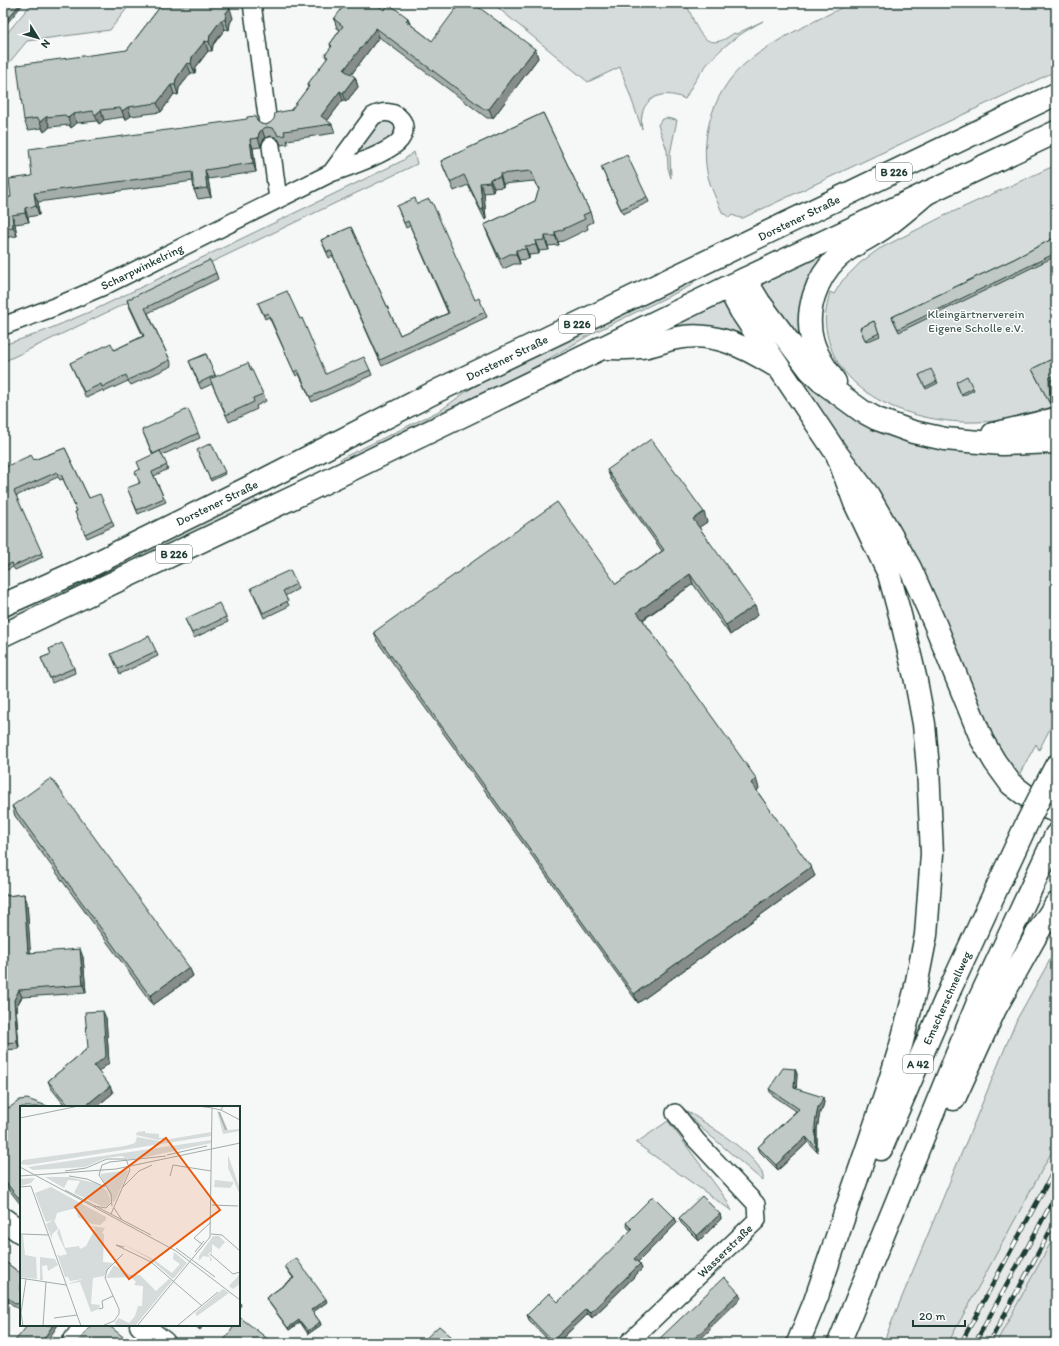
<svg xmlns="http://www.w3.org/2000/svg" width="1059" height="1346" font-family="Itim,sans-serif">
<rect width="100%" height="100%" fill="#f6f7f7"/>
<filter id="ink" filterUnits="userSpaceOnUse"><feTurbulence type="fractalNoise" baseFrequency=".025" numOctaves="2"/><feDisplacementMap in="SourceGraphic" scale="8" xChannelSelector="R" yChannelSelector="G"/><feConvolveMatrix kernelMatrix="1 2 1 2 8 2 1 2 1" color-interpolation-filters="sRGB"/></filter>
<g filter="url(#ink)">
<path fill="#e6e9e8" d="M1056,1144V1233L996,1343H948Z"/>
<path fill="#d6dcdb" stroke="#7a8c88" d="M32,3H131L110,30L27,41L3,70V38Z
M492,3H686C697,27 703,57 734,33L736,34L763,21C726,41 704,61 685,99C660,87 637,100 642,129L620,67L588,82Z
M851,3H1056V71L743,218H740L732,215L729,218L725,214H723C717,201 710,187 707,172C700,132 716,87 747,62C778,37 816,21 851,3Z
M666,118L677,120L670,154L671,178L668,168L667,150L658,125L661,120Z
M390,120C408,136 376,146 364,152L360,151L359,149L378,122Z
M414,152L417,164L3,362V345L37,334L94,310L402,161Z
M1056,165V405C1030,415 1004,422 976,422C916,424 835,397 826,328C824,316 827,304 830,292L834,294L842,281L860,263L879,249L944,216Z
M830,252L808,354L761,287L763,284Z
M690,281H693V284L692,285L593,333L516,378L341,462L340,459L441,410L467,391L488,379Z
M723,303L750,340L656,333Z
M755,308L828,399L846,414L863,425L883,434L916,444L937,449L956,451L1056,448V717L1039,750L1036,744L1020,773L1023,776L1020,784L1011,775L864,475L829,423L781,357Z
M253,495L256,502L3,623V616L65,589Z
M1056,949V1144L948,1343H883L1017,1019Z
M684,1109C701,1121 768,1159 763,1181L699,1126Z
M668,1121L726,1199L732,1211L636,1143Z
M1056,1233V1327L1048,1343H996Z"/>
<g fill="none" stroke-linecap="round" stroke-linejoin="round">
<defs>
<path id="street" d="M252,3L268,124
M271,146L278,199
M3,326L57,306L104,286L331,173C346,168 391,152 400,140C413,122 393,105 373,116L331,173
M70,1343L83,1325
M628,1343L757,1220L756,1204L696,1140L675,1113"/>
<path id="secondary" d="M3,1219L21,1232
M141,1325L164,1343"/>
<path id="primary" d="M3,605L88,567L258,483L439,390L1056,94
M3,635L311,489L728,287L1056,132"/>
<path id="highway" d="M745,279L759,302L810,370L821,381L862,411L877,419L913,432L945,439L1002,444L1056,442
M728,287L741,311L837,454L868,495L910,568L935,624L982,740L995,762L1011,784L1028,797L1045,807L1056,811
M601,348C614,348 629,349 641,347C653,346 665,340 677,338C713,331 744,346 774,365
M835,382C826,369 816,355 812,339C805,311 816,278 837,258C851,245 870,238 885,227C900,216 914,204 928,192
M993,434L1056,419
M1043,791L1056,766
M954,1099L995,1009L1038,932L1056,904
M881,1149L951,987L1027,823
M813,1307L886,1093L901,1045L915,991L926,935L932,854L928,768L924,724L916,681L903,626L889,574L855,503L837,454
M798,1343L818,1294
M839,1343L979,1000L1056,835"/>
</defs>
<use href="#street" stroke="#1f3d34" stroke-width="20"/>
<use href="#secondary" stroke="#1f3d34" stroke-width="25"/>
<use href="#primary" stroke="#1f3d34" stroke-width="25"/>
<use href="#highway" stroke="#1f3d34" stroke-width="25"/>
<use href="#street" stroke="#fff" stroke-width="17"/>
<use href="#secondary" stroke="#fff" stroke-width="22"/>
<use href="#primary" stroke="#fff" stroke-width="22"/>
<use href="#highway" stroke="#fff" stroke-width="22"/>
<defs>
<path id="rail" d="M961,1343L1056,1167
M975,1343L1056,1195
M989,1343L1056,1220"/>
</defs>
<use href="#rail" stroke="#1f3d34" stroke-width="4.5"/>
<use href="#rail" stroke="#fff" stroke-width="3" stroke-dasharray="9" stroke-linecap="butt"/>
<defs>
<path id="highway-bridge" d="M1027,823L1043,791"/>
</defs>
<use href="#highway-bridge" stroke="#1f3d34" stroke-width="25" stroke-linecap="butt"/>
<use href="#highway-bridge" stroke="#fff" stroke-width="22"/>
</g>
<path fill="#a5adaa" stroke="#1f3d34" d="M163,3L233,18L230,23L229,30L225,29L213,45L212,51H208L196,67L195,73H191L179,88L178,95L174,94L161,112L131,116L125,120L123,117L104,120L99,124L97,121L77,123L71,128L69,125L50,127L44,132L42,128L28,130L24,120L127,50Z
M384,10L408,18L410,24L432,41L535,49L538,58L493,118H487L379,37L351,75L355,77L358,87L346,102L343,100L327,121L332,124L335,133L287,140L288,144L281,145L279,140L275,137L270,136L265,138L262,142L261,147L253,148L256,172L208,179L211,197L198,199L194,190L193,181L38,202L39,215L28,217L29,222L15,224L17,236L3,238V198L11,197L32,176L257,121L261,124L266,125L270,123L291,110L308,88L307,85L327,59L325,55L331,48L330,44L340,30L337,28L334,19Z
M543,113L590,212L593,222L587,225L588,229L563,241L558,242L559,245L548,246L549,250L539,251V254L529,255V259L519,260L520,264H514L503,269L488,235L484,225L535,201L539,190L534,181L503,184V187L494,188L493,192L484,193L486,219L485,220L468,185L454,191L445,171L441,161Z
M601,167L647,197L649,202L623,214Z
M417,204L475,300L485,312L487,317L382,366L333,256L329,258L321,240L351,227L400,335L448,313L410,226L406,228L397,206Z
M1056,237V256L899,332L892,317L1014,259Z
M216,273L218,279L148,313L170,360L172,366L131,385L128,381L104,392L103,390L86,398L70,363L114,350L143,336L129,306L127,300Z
M258,303L326,374L370,370L372,375L312,402L299,374L296,376L269,317L265,319Z
M874,321L880,336L866,342L860,328Z
M206,354L216,377L251,370L263,394L266,401L256,406L257,409L229,422L212,384L201,389L189,361Z
M1056,357V378L1050,381L1051,406L1032,369Z
M919,375L937,381L938,383L926,389Z
M957,385L973,388L974,390L962,396Z
M142,430L198,433L200,438L162,455L168,469L154,476L166,502L138,514L129,492L139,483L140,470L153,455Z
M211,443L225,474L211,481L198,453Z
M65,448L89,498L112,521L114,526L87,538L75,512L77,511L63,479L60,480L58,477L16,496L43,557L15,570L13,567L3,572V550L4,549L3,546V463L5,467L34,460Z
M607,470L707,522L699,527L758,615L730,635L693,584L643,620L759,788L757,791L815,876L638,1003L377,641L374,632L616,584L662,551L611,479Z
M296,584L298,589L285,596L289,606L264,618L251,588Z
M226,617L228,622L194,638L185,619Z
M49,649L74,668L75,673L52,683L41,658L51,654Z
M156,651L158,656L120,674L111,654Z
M12,806L189,967L193,976L153,1005L15,816Z
M3,894L7,896L24,894L27,902L30,953L83,957L86,993L22,997L16,1007L19,1049L3,1050Z
M106,1018L109,1063L98,1072L110,1086L113,1093L96,1107H66L51,1088L48,1081L88,1048Z
M795,1069L797,1074L796,1089L824,1102L822,1110L820,1112L817,1129V1152L808,1142L778,1170L760,1152L758,1147L796,1111L771,1094L769,1089Z
M3,1101L9,1108L21,1107V1205L3,1182Z
M720,1214L721,1219L699,1241L681,1223L679,1218Z
M675,1218L677,1223L638,1262L642,1269L592,1318L588,1314L557,1343H551L529,1320L527,1315L558,1302L631,1231L628,1228L626,1223Z
M3,1260L21,1274V1308L18,1309L9,1302L6,1305L3,1303Z
M285,1266L327,1302L313,1312L320,1322L321,1325L308,1334L300,1322L289,1330L267,1300L266,1298L293,1278L286,1268Z
M194,1325H203L200,1330Z"/>
<path fill="#868d8b" stroke="#1f3d34" d="M21,3H24L3,28V24Z
M230,8L233,18L230,23L229,30L225,20L226,13Z
M408,18L411,27L406,21Z
M221,20L225,29L213,45L212,51L209,42L210,35Z
M376,28L379,37L348,79L344,70Z
M205,41L208,51L196,67L195,73L191,64L192,57Z
M535,49L538,58L493,118L489,109Z
M187,63L191,73L179,88L178,95L175,85L176,79Z
M355,77L358,87L346,102L343,93Z
M171,85L174,94L161,112L157,103Z
M340,91L343,100L324,125L321,116Z
M128,107L131,116L125,120L122,111Z
M101,110L104,120L99,124L95,115Z
M73,114L77,123L71,128L68,118Z
M46,117L50,127L44,132L40,122Z
M262,129L265,138L262,142L261,147L258,138L259,133Z
M250,139L253,148L256,172L253,163Z
M205,170L208,179L211,197L207,188Z
M500,174L503,184V187L500,177Z
M490,179L494,188L493,192L490,182Z
M480,183L484,193L486,219L483,210Z
M34,193L38,202L39,215L36,206Z
M25,208L28,217L29,222L25,213Z
M12,215L15,224L17,236L13,227Z
M555,232L558,242L559,245L555,236Z
M545,236L548,246L549,250L545,240Z
M535,241L539,251V254L536,245Z
M525,246L529,255V259L526,249Z
M516,250L519,260L520,264L516,254Z
M1049,378L1050,381L1051,406L1050,404Z
M704,512L707,522L697,529L693,519Z
M690,574L693,584L640,621L637,612Z
M755,605L758,615L730,635L726,625Z
M756,778L759,788L755,793L751,783Z
M811,867L815,876L638,1003L634,994Z
M24,894L27,902L31,960L28,953Z
M80,949L83,957L86,993L83,985Z
M189,967L193,976L153,1005L150,996Z
M19,990L22,997L16,1007L19,1049L17,1042L14,1000Z
M103,1011L106,1018L109,1063L96,1074L94,1066Z
M795,1069L797,1074L796,1093L794,1088Z
M110,1086L113,1093L96,1107H84Z
M823,1097L824,1102L822,1110L820,1112L817,1129V1152L816,1147L815,1124L818,1107Z
M806,1137L808,1142L778,1170L776,1165Z
M720,1214L721,1219L699,1241L697,1236Z
M675,1218L677,1223L636,1264L634,1259Z
M640,1264L642,1269L592,1318L590,1313Z
M739,1293L741,1298L710,1328V1330L696,1343H689L707,1324Z
M7,1297L9,1302L6,1305L4,1300Z
M326,1299L327,1302L312,1313L311,1310Z
M240,1303L241,1305L239,1308V1305Z
M586,1309L588,1314L557,1343H552V1341Z
M299,1320L300,1322L289,1330L288,1328Z
M320,1322L321,1325L308,1334V1331Z
M53,1325H58L46,1343H41Z
M198,1325H203L200,1330Z"/>
<path fill="#c0c9c6" stroke="#1f3d34" d="M3,3H21L3,24Z
M163,3H223L230,8L226,13L225,20H221L210,35L209,42L205,41L192,57L191,64L187,63L176,79L175,85H171L157,103L128,107L122,111L120,108L101,110L95,115L93,111L73,114L68,118L65,115L46,117L40,122L38,118L24,120L17,65L127,50Z
M346,3H375L384,10L389,4L408,18L406,21L432,41L460,3H473L535,49L489,109H484L376,28L344,70L355,77L343,93L340,91L321,116L332,124L284,131L285,135L278,136L276,131L272,128L267,127L262,129L259,133L258,138L250,139L253,163L205,170L207,188L194,190L192,172L34,193L36,206L25,208V213L12,215L13,227L3,228V198L11,197L9,179L32,176L29,149L247,119V117L255,116L257,121L261,124L266,125L270,123L274,119L275,113L291,110L309,86L307,85L328,57L325,55L332,46L330,44L343,26L334,19Z
M543,113L590,212L583,215L585,219L559,231L555,232V236H545V240L535,241L536,245L525,246L526,249L516,250V254H510L500,259L484,225L535,201L539,189L531,171L500,174V177L490,179V182L480,183L483,210H481L464,175L450,182L441,161Z
M627,155L647,197L621,209L601,167Z
M415,198L417,204L429,199L431,203L432,202L475,300L479,298L485,312L380,360L331,251L327,252L321,240L351,227L400,335L449,313L408,221L404,223L397,206Z
M1056,237V253L898,329L892,317L1014,259Z
M210,260L216,273L145,308L170,360L128,380L126,375L102,387L101,384L84,392L70,363L111,343L114,350L144,336L127,300Z
M287,291L300,319L302,318L326,374L364,357L370,370L310,397L298,370L294,372L268,313L264,315L258,303Z
M874,321L879,333L865,340L860,328Z
M206,354L215,375L199,383L189,361Z
M1056,357V375L1049,378L1050,404L1032,369Z
M248,363L251,370H252L263,394L253,398L254,402L226,415L210,379Z
M931,369L937,381L925,387L919,375Z
M967,376L973,388L961,394L956,382Z
M188,409L198,433L153,454L142,430Z
M651,439L704,512L693,519L755,605L726,625L690,574L637,612L756,778L751,783L811,867L634,994L374,632L557,502L616,584L664,550L607,470Z
M211,443L225,472L210,479L197,450Z
M65,448L89,498L100,494L112,521L85,534L75,512L77,511L61,474L58,475L57,472L14,491L42,553L13,566L12,563L3,567V550L5,549L3,545V463L5,467L31,455L34,460Z
M160,451L167,465L152,472L164,498L137,510L127,488L140,483L135,472L140,469L137,462Z
M290,570L296,584L283,591L288,601L263,613L251,588Z
M219,603L226,617L192,633L185,619Z
M149,636L156,651L118,669L111,654Z
M62,643L74,668L50,678L41,658L51,654L49,649Z
M51,778L189,967L150,996L12,806Z
M3,894H6L7,896L24,894L28,953L80,949L83,985L19,990L14,1000L17,1042L3,1043Z
M103,1011L106,1056L94,1066L110,1086L84,1107H70L48,1081L88,1048L85,1012Z
M783,1068L795,1069L794,1088L823,1097L820,1105L818,1107L815,1124L816,1147L806,1137L776,1165L758,1147L799,1109L769,1089Z
M27,1099L50,1107H21V1201L3,1179V1169H4L3,1168V1101L9,1108L20,1100Z
M653,1196L675,1218L634,1259L640,1264L590,1313L586,1309L552,1341L527,1315L549,1293L558,1302L632,1229L626,1223Z
M702,1196L720,1214L697,1236L679,1218Z
M296,1258L326,1299L311,1310L320,1322L308,1331L299,1320L288,1328L266,1298L294,1278L285,1266Z
M3,1260L21,1274V1303L16,1304L7,1297L4,1300H3Z
M724,1277L739,1293L707,1324L709,1325L689,1343H686L685,1342L683,1343H655Z
M241,1318L273,1343H222L235,1325H239V1320Z
M28,1325H53L41,1343H16L14,1342Z
M91,1325H108L131,1343H77Z
M439,1326L459,1343H421Z
M540,1339L543,1343H536Z"/>
</g>
<g text-anchor="middle" dominant-baseline="central" stroke-width="3" stroke-linejoin="round" paint-order="stroke">
<g fill="#fff" stroke="#627771" stroke-width="1">
<rect x="876" y="163" width="36" height="18" rx="3"/>
<rect x="559" y="315" width="36" height="18" rx="3"/>
<rect x="156" y="545" width="36" height="18" rx="3"/>
<rect x="903" y="1055" width="30" height="18" rx="3"/>
</g>
<g font-size="11" font-weight="bold" fill="#1f3d34">
<text x="894" y="172">B 226</text>
<text x="577" y="324">B 226</text>
<text x="174" y="554">B 226</text>
<text x="918" y="1064">A 42</text>
</g>
<g font-size="12" fill="#1f3d34" stroke="#fff">
<text transform="translate(799 218) rotate(-26)">Dorstener Straße</text>
<text transform="translate(142 267) rotate(-26)">Scharpwinkelring</text>
<text transform="translate(507 358) rotate(-26)">Dorstener Straße</text>
<text transform="translate(217 503) rotate(-26)">Dorstener Straße</text>
<text transform="translate(947 998) rotate(-66)">Emscherschnellweg</text>
<text transform="translate(725 1251) rotate(-44)">Wasserstraße</text>
</g>
<g font-size="12" fill="#445d55" stroke="#fff">
<text x="976" y="314">Kleingärtnerverein<tspan x="976" dy="14">Eigene Scholle e.V.</tspan></text>
</g>
</g>
<g transform="translate(20 1106)">
<rect width="220" height="220" fill="#f6f7f7"/>
<path d="M197,5L200,6L208,24L220,23V25L203,28ZM125,25V27L139,28V32L151,31L138,34L116,29L117,26ZM191,26V30L8,59L0,58L3,54L105,40L115,37L117,31L139,35ZM191,34V37L126,51L109,54L102,50L86,52L65,61L13,64L8,61ZM208,49L220,83V89L208,62ZM109,64L95,95L93,96L80,68ZM25,71H49L79,78L87,85L91,95L87,101L81,100L54,87L60,75L48,74L44,82ZM15,72L11,77L0,80V73ZM195,74L213,76V78L210,82L194,81ZM31,81L86,111V114L80,119L72,118L58,111L56,103H52L37,107L35,114L26,116L15,87ZM34,114L38,123L32,128V133L26,118ZM71,120L85,122L82,127L84,128L83,156L93,157L84,170L73,172L71,198L80,199L79,203L71,206L60,176L47,178L63,173L50,175L48,171H45L37,148L40,150L47,148L37,127L39,122L45,142L59,140L60,143L66,140L75,123ZM0,129H3L5,149L16,151L17,173L0,171ZM193,130H199L205,136L199,143L192,138V150L191,146L188,148L192,153L190,156V151L183,150L179,155V150ZM99,136L133,153L152,167L160,158L153,153L154,146L167,157L153,173L130,153ZM20,151L35,153L38,159L28,165L27,159L22,160L23,174H20ZM94,159L110,169H120L136,185L149,173L152,175L115,220H96L95,216L99,212L109,217L115,210L118,200H122L123,180L114,179L116,176L111,171L86,172ZM220,168V178L213,183L209,180ZM203,183L209,187L177,210L175,207Z" fill="#d6dcdb"/>
<path fill="none" stroke="#aab5b1" stroke-width="2" d="M199,6L206,24"/>
<path fill="none" stroke="#a0ada9" stroke-width="1" d="M178,0L192,2M201,4L220,14M0,12L59,0M147,49L187,40M0,61L156,145L220,194M45,65L66,62L87,53H106L110,64L91,108M0,70L96,63L220,37M49,70L67,73L85,81M150,70L153,59L191,65M0,81L11,80L61,220M103,81L119,65L132,59M45,84L131,129M192,99L218,100M74,100L86,102L92,96M92,100L91,88L79,69L82,59L90,56L146,50M94,102L102,114M0,128L29,129M191,128L202,129L220,145M182,138L174,132L191,116M104,141L96,139L131,156L182,200M156,142L195,171M175,146L184,135M190,148L213,168L220,166M0,172L46,179M79,203L83,202L82,195L93,190M34,212L57,209M3,220L1,207L6,173M23,220L26,176M82,220L94,215L99,208V203L85,172L87,164L103,148M117,220L190,131L192,2L201,4L203,0M157,220L198,186"/>
<path fill="#e8590c" fill-opacity="0.15" stroke="#e8590c" stroke-width="2" d="M146,32L200,104L109,173L55,101Z"/>
<rect width="220" height="220" fill="none" stroke="#1f3d34" stroke-width="2"/>
</g>
<rect width="1059" height="1346" fill="none" stroke="#fff" stroke-width="16"/>
<rect x="8" y="8" width="1043" height="1330" fill="none" stroke="#1f3d34" stroke-width="1.5" filter="url(#ink)"/>
<g transform="translate(38 38) rotate(127)" stroke="#ffffff" stroke-width="3" paint-order="stroke">
<path d="M0-3L7 15L0 10L-7 15Z" fill="#1f3d34"/>
<text y="-6" font-size="11" font-weight="bold" text-anchor="middle" fill="#1f3d34">N</text>
</g>
<path d="M913 1320v6h52v-6" fill="none" stroke="#1f3d34" stroke-width="2"/>
<text x="919" y="1320" font-size="12" fill="#1f3d34" stroke="#ffffff" stroke-width="3" paint-order="stroke">20 m</text>
</svg>
